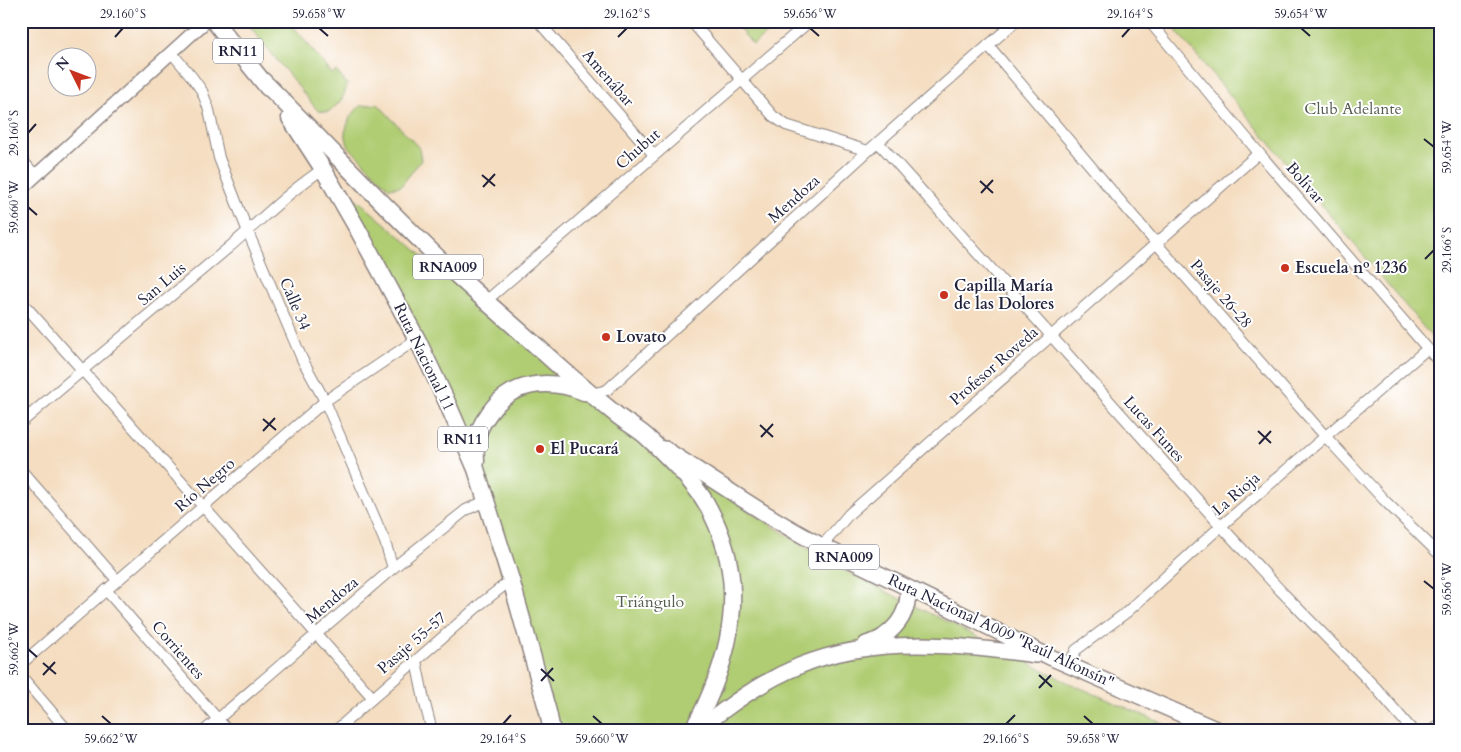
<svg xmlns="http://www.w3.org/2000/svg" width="1461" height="752" font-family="Cardo,serif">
<rect width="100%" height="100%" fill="#fff"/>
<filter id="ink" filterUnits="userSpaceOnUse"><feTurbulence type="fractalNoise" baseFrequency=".02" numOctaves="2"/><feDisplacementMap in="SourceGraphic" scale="10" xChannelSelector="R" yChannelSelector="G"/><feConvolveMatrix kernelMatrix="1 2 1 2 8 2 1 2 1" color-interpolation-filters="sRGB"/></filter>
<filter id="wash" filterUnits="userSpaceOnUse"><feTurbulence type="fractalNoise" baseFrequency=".0096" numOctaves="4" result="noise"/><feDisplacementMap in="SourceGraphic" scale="20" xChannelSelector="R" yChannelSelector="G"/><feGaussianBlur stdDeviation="1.12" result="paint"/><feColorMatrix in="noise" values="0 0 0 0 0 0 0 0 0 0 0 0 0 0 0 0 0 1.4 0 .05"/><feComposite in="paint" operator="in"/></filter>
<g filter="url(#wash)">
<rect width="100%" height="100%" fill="#f4ddc0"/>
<path fill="#b0cd73" stroke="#697857" d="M248,21H289L332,74L336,71L347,84C344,99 340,103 328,112L318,111L247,23Z
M733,21H781L753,45Z
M1168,21H1440V347Z
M378,104L419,148L421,160L401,186L389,188L348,146L345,132L350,117L360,106Z
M347,191L638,440L835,566L1069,683L1180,731H552L446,400Z"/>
</g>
<g filter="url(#ink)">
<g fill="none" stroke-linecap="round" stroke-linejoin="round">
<defs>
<path id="minor" d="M538,21L654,155
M691,21L773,116L786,125L868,151
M1149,21L1259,153L1440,363
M988,45L1156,243L1325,436L1384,500L1440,555
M171,52L192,77L202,91L209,110L219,158L248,232L302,359L325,401L385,542L393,568
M878,142L1221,526L1280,590L1376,688L1413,731
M21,159L36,176
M21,301L373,698
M486,301L810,21
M591,394L607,390L868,151L1016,21
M21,423C89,364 158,307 227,249C259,222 288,192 323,169
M21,470L117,580
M822,546L849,514L1259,153
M106,590L228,731
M416,661L424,700L432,731
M21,664L325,401L417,339
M1069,665L1076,650L1127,612L1221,526L1427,349
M21,676L68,731
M204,731L393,568L466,510L485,501
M335,731L483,602L511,580
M1433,731L1440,724"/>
<path id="tertiary" d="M21,189L206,21"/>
<path id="primary" d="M665,449C717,482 768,518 822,546L1050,657L1220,731
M866,644C872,642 879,640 884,636C901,624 909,608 908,588
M697,731C729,705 761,682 799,666C874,635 958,645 1036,655"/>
<path id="trunk" d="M214,21L268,88
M262,80C325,143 385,208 450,269C487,303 525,335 562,369C580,385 599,401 618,416C628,424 640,430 649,439C667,456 694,482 706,503C740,563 739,622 714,685C708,700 701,718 691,731
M290,118L323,169L357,228L417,339L446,400L476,469L511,580L548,712L552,731
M476,462C476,456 475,449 476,443C477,432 482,423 488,415C510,381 549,378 584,392"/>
</defs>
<use href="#minor" stroke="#8b807e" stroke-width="12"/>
<use href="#tertiary" stroke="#8b807e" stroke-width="15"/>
<use href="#primary" stroke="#8b807e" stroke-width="18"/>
<use href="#trunk" stroke="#8b807e" stroke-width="19"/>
<use href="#minor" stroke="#fff" stroke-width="10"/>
<use href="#tertiary" stroke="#fff" stroke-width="12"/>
<use href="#primary" stroke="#fff" stroke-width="15"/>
<use href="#trunk" stroke="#fff" stroke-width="16"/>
</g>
</g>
<path fill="none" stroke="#22223b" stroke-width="2" d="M319,28L328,36M810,28L819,36M1301,28L1310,36M115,37L123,28M618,37L627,28M1122,37L1130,28M28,133L36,124M1424,139L1434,147M482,175L495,186M980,181L993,193M483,187L495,174M981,193L993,180M28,207L37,215M1425,259L1434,250M263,419L276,430M760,425L773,437M263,431L275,418M1258,431L1271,443M761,437L773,424M1259,444L1271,431M1424,581L1434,589M28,649L37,657M43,663L56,674M541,669L554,681M43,675L55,662M1039,675L1052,687M541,681L553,668M1039,688L1051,675M102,716L111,724M593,716L602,724M1084,716L1093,724M503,724L511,715M1006,724L1015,715"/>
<g fill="#c8321e" stroke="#fff" stroke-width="2">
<circle cx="1285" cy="268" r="5"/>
<circle cx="944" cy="295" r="5"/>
<circle cx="606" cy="337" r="5"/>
<circle cx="540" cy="449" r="5"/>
</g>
<g text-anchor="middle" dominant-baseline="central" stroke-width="4" stroke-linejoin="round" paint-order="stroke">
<g fill="#fff" stroke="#646476" stroke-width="1">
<rect x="213" y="38.5" width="50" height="25" rx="4"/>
<rect x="413" y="254.5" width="70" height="25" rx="4"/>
<rect x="438" y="426.5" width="50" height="25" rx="4"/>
<rect x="809" y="544.5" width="70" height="25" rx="4"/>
</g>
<g font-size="15" font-weight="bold" fill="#22223b">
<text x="238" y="51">RN11</text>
<text x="448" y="267">RNA009</text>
<text x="463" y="439">RN11</text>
<text x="844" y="557">RNA009</text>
</g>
<g font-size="16" fill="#22223b" stroke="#fff">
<text transform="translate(608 78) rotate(49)">Amenábar</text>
<text transform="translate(638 149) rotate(-41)">Chubut</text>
<text transform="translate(1305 183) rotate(49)">Bolívar</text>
<text transform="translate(794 199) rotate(-42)">Mendoza</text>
<text transform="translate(162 284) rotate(-40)">San Luis</text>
<text transform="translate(1221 294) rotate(49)">Pasaje 26-28</text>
<text transform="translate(295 304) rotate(67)">Calle 34</text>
<text transform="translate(424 357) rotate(64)">Ruta Nacional 11</text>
<text transform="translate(994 366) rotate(-41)">Profesor Roveda</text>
<text transform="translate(1154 429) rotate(48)">Lucas Funes</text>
<text transform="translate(205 485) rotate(-41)">Río Negro</text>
<text transform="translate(1236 494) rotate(-41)">La Rioja</text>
<text transform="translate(332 600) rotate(-40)">Mendoza</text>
<text transform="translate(1001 631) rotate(25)">Ruta Nacional A009 "Raúl Alfonsín"</text>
<text transform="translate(412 643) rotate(-41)">Pasaje 55-57</text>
<text transform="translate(178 650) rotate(49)">Corrientes</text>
</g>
<g font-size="16" fill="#545e4f" stroke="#fff">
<text x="1353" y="109">Club Adelante</text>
<text x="650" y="602">Triángulo</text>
</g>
<g font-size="16" font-weight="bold" fill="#22223b" stroke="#fff" text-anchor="start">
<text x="1295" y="268">Escuela nº 1236</text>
<text x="954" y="286">Capilla María<tspan x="954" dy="18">de las Dolores</tspan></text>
<text x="616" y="337">Lovato</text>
<text x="550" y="449">El Pucará</text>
</g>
</g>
<rect width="1461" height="752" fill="none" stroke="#fff" stroke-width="55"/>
<g transform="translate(72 72) rotate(312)"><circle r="24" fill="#ffffff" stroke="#a7a7b1"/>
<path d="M0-4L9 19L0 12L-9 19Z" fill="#c8321e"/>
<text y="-8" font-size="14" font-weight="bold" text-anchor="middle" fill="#22223b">N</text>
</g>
<rect x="28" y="28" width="1406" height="696" fill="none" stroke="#22223b" stroke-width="2"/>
<g font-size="12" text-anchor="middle" fill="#22223b">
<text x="123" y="18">29.160°S</text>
<text x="319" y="18">59.658°W</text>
<text x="627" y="18">29.162°S</text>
<text x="810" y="18">59.656°W</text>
<text x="1130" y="18">29.164°S</text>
<text x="1301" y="18">59.654°W</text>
<text transform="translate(14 133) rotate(-90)" y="4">29.160°S</text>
<text transform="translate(1447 147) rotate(-90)" y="4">59.654°W</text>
<text transform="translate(14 207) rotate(-90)" y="4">59.660°W</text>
<text transform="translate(1447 250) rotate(-90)" y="4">29.166°S</text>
<text transform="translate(1447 589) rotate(-90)" y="4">59.656°W</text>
<text transform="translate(14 649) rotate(-90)" y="4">59.662°W</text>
<text x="111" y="743">59.662°W</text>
<text x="503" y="743">29.164°S</text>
<text x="602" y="743">59.660°W</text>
<text x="1006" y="743">29.166°S</text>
<text x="1093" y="743">59.658°W</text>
</g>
</svg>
